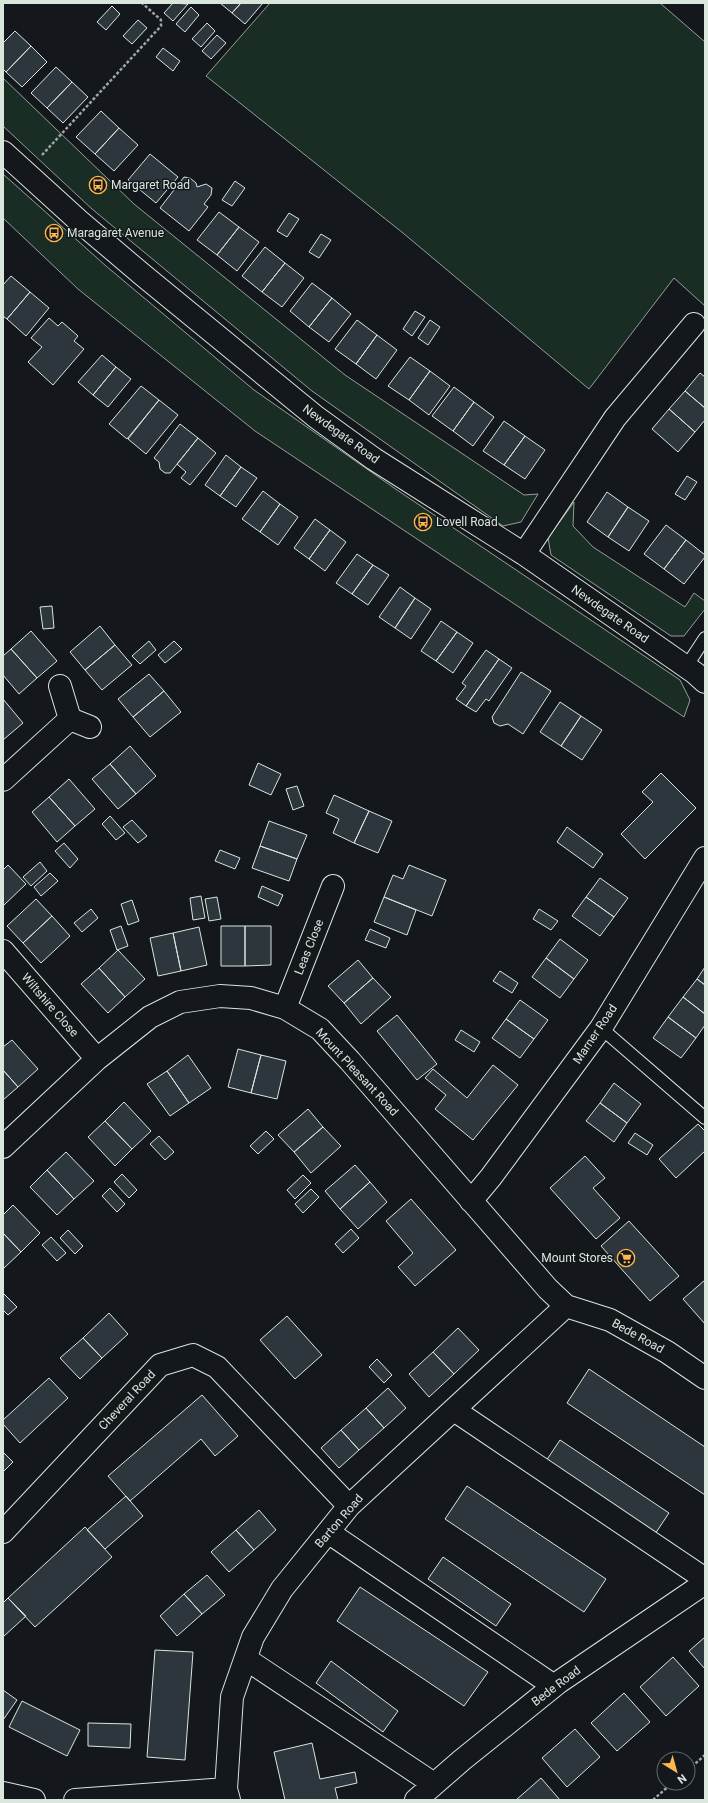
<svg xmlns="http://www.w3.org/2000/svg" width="708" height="1803" font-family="Roboto,sans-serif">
<rect width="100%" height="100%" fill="#14181c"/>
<path fill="#1a2d24" stroke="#939e99" d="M270,3H660L705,42V306L674,278L589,389L403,233L206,76Z
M3,78L134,204L345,375L524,495L538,494L521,522L503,526L312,391L92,209L3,126Z
M3,174L106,266L254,390L397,490L680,680L690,700L684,717L255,431L78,289L3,218Z
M574,502L573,526L593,547L685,607L694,593L705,601V609L684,636H671L551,555L548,538Z"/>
<path fill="#2c363c" stroke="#d8e6dc" d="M173,3L188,4L173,21L164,13Z
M220,3H241L232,13Z
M241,3H263L245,24L232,13Z
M112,6L120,14L106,30L97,22Z
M191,7L199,15L185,32L176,24Z
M138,20L147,28L132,44L123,36Z
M207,23L215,31L201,47L192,39Z
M15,31L31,46L6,72L3,69V43Z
M217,35L226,43L211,59L202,51Z
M31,46L47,62L22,87L6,72Z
M163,48L180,61L173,71L156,57Z
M56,67L72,82L47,108L31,93Z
M72,82L88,97L63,123L47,108Z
M101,111L119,128L95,154L76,137Z
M119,128L138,145L114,171L95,154Z
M150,154L178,177L156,203L128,180Z
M184,177L190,178L196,183L197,187L206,184L212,188L211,195L204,204L208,207L189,231L160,208Z
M235,181L245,188L232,206L222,200Z
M219,212L239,227L217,255L197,240Z
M289,213L299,219L287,237L277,231Z
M239,227L259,242L237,271L217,255Z
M321,234L331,240L319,258L309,252Z
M265,247L285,263L262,292L242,276Z
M285,263L304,278L282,307L262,292Z
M11,276L30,292L7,319L3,316V285Z
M312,283L332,298L309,327L290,311Z
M30,292L49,308L26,336L7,319Z
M332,298L351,314L329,342L309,327Z
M415,311L425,317L412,336L403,329Z
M49,318L58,326L62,322L78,336L74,341L84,349L53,385L28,362L42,347L31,338Z
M357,320L377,335L356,364L335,349Z
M430,320L440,327L428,345L418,338Z
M377,335L397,350L376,379L356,364Z
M102,355L116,367L93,395L78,382Z
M410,357L430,371L409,400L388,386Z
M116,367L131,379L108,407L93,395Z
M430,371L450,386L429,415L409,400Z
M700,373L705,377V408L685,391Z
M141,386L159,400L127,439L109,424Z
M454,387L474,402L453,431L432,416Z
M685,391L705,408V420L695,432L669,409Z
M159,400L178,415L146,454L128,439Z
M474,402L494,417L473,446L453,431Z
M669,409L695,432L678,452L652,429Z
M504,421L525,436L504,465L483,451Z
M180,424L198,438L170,473H165L160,469L159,462L154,458Z
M525,436L545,450L525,479L504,465Z
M198,438L216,453L190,485L181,478L186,472L177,464Z
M226,455L241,467L220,496L205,485Z
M241,467L257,478L236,507L220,496Z
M687,476L697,482L685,500L675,494Z
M263,491L280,504L260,532L242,519Z
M607,492L628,507L608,537L587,522Z
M280,504L298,517L278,545L260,532Z
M628,507L649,521L629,551L608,537Z
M315,519L330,530L309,559L294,548Z
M666,525L686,540L664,569L644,554Z
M330,530L346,542L325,571L309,559Z
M686,540L705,555V557L684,584L664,569Z
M357,554L373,565L352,594L336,583Z
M373,565L389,575L368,605L352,594Z
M400,587L415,598L395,628L379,617Z
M415,598L431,609L411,639L395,628Z
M52,606L54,628L43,629L40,607Z
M441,621L457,632L436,661L421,651Z
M100,626L115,645L85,670L70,652Z
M31,631L57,661L37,678L11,649Z
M457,632L473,643L453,673L436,661Z
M149,641L156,650L140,664L132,656Z
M174,641L182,649L165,663L158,655Z
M115,645L132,665L102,690L85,670Z
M11,649L37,678L19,694L3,675V656Z
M486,650L499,659L466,706L456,699L466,686L462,683Z
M499,659L512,668L489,701L486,699L476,712L466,706Z
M521,672L551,691L523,734L508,724L500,726L494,723L492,717Z
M149,674L164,691L133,717L118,699Z
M164,691L181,712L150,737L133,717Z
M3,699L23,723L3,740Z
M560,702L581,716L561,746L540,732Z
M581,716L602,730L582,760L561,746Z
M130,746L156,776L136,794L110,764Z
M258,763L281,774L271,795L249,785Z
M110,764L136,794L118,809L92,779Z
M661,773L696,808L645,859L621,834L653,802L642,792Z
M69,779L95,809L75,826L49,797Z
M297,786L304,806L293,810L286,789Z
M334,795L369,811L354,843L333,833L339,819L326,813Z
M49,797L75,826L57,842L32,812Z
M369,811L392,821L378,853L354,843Z
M110,816L125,833L116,840L102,824Z
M132,820L147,836L138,843L123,827Z
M269,821L307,835L297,859L260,846Z
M567,827L603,854L593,868L557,842Z
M64,843L78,859L70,868L55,851Z
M260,846L297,859L289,881L252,868Z
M220,850L240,858L235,869L215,861Z
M40,862L47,871L31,886L23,877Z
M8,865L26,884L3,906V870Z
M409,865L446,880L432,916L384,897L393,875L403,879Z
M50,873L58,881L41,896L34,887Z
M600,878L628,898L614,917L586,897Z
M262,886L283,895L278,906L258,897Z
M201,896L205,918L193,920L190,898Z
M217,897L221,919L209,921L205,899Z
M384,897L416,910L407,935L374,922Z
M586,897L614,917L600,936L572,916Z
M36,899L52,916L23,943L7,926Z
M132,900L139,921L128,925L121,904Z
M91,909L98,918L82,932L74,923Z
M539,909L558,921L551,930L533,919Z
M52,916L70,936L41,963L23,943Z
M121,926L128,946L117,950L110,930Z
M221,926H245V966H221Z
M245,926H271V965L245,966Z
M199,927L207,965L181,971L173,933Z
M370,929L390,938L386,948L365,940Z
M173,933L181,971L158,976L150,938Z
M560,939L588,960L574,979L546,958Z
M118,950L145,979L125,997L99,968Z
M546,958L574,979L560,998L532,977Z
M358,960L373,978L344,1003L328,986Z
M705,967V985L697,979Z
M99,968L125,997L108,1013L81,984Z
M500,971L518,983L512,993L493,981Z
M373,978L391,997L361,1024L344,1003Z
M697,979L705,985V1014L683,997Z
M683,997L705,1014V1025L696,1038L668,1017Z
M520,1000L548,1020L534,1039L506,1019Z
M397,1015L437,1064L417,1080L377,1031Z
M668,1017L696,1038L681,1058L653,1038Z
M506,1019L534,1039L520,1058L492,1038Z
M461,1030L480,1042L474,1052L455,1040Z
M12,1040L38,1069L18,1087L3,1070V1047Z
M238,1049L261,1055L251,1093L228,1087Z
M188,1055L211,1088L189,1103L167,1071Z
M261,1055L286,1061L277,1099L251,1093Z
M493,1065L518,1085L473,1140L435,1109L446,1095L425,1078L433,1069L467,1098Z
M3,1070L18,1087L3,1100Z
M167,1071L189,1103L170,1116L147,1084Z
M614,1083L641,1104L627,1123L600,1103Z
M124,1102L151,1131L132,1149L105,1121Z
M600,1103L627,1123L614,1142L586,1121Z
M308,1109L323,1127L294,1152L278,1135Z
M105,1121L132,1149L115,1166L88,1137Z
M698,1124L705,1131V1151L676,1178L659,1159Z
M323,1127L341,1146L311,1173L294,1152Z
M266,1131L274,1139L258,1154L250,1146Z
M635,1133L653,1145L647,1155L628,1143Z
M159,1136L174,1152L165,1160L150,1144Z
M66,1152L94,1181L74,1199L47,1170Z
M585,1156L605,1178L593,1188L620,1218L596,1239L550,1188Z
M355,1165L370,1182L340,1209L325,1191Z
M47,1170L74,1199L57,1215L30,1187Z
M122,1174L137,1190L129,1198L114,1182Z
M303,1175L311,1183L295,1199L287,1190Z
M370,1182L387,1202L358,1229L340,1209Z
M110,1188L125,1204L117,1212L102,1196Z
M311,1189L319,1197L303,1213L295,1204Z
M411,1199L456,1250L415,1286L398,1267L413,1253L386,1221Z
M13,1205L40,1233L21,1252L3,1233V1215Z
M629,1221L679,1276L650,1301L601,1246Z
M351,1229L359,1238L343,1253L335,1244Z
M68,1230L83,1246L75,1254L60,1238Z
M3,1233L21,1252L4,1268L3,1267Z
M51,1237L66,1253L57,1261L42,1245Z
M705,1280V1324L683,1299Z
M3,1293L17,1307L8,1315L3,1310Z
M109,1313L128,1334L102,1358L83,1338Z
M287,1316L322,1355L295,1379L260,1340Z
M458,1328L479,1350L454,1374L433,1352Z
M83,1338L102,1358L80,1379L60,1358Z
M433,1352L454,1374L429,1397L409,1374Z
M377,1359L392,1375L384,1383L369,1367Z
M589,1369L705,1447V1495L567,1403Z
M49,1378L68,1398L20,1443L3,1424V1420Z
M388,1388L406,1408L384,1428L366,1408Z
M202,1395L238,1436L215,1456L201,1439L130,1501L108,1476Z
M366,1408L384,1428L359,1450L341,1430Z
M341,1430L359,1450L339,1468L321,1448Z
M560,1440L669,1513L655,1534L546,1461Z
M3,1452L13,1462L3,1472Z
M467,1486L606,1579L584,1612L445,1519Z
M126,1496L143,1516L105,1549L87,1530Z
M259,1510L276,1530L254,1550L236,1530Z
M85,1527L112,1557L35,1627L8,1598Z
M236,1530L254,1550L229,1572L211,1552Z
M443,1557L511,1604L496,1626L428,1579Z
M207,1575L225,1595L202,1614L184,1594Z
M360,1587L488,1672L464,1706L337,1621Z
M184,1594L202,1614L177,1636L160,1616Z
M8,1598L26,1616L3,1637V1603Z
M705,1637V1669L689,1651Z
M155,1650L193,1652L185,1760L147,1757Z
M673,1657L699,1686L666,1716L640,1687Z
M331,1661L398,1711L383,1732L316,1683Z
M3,1690L17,1700L3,1720Z
M624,1693L650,1722L617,1751L591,1723Z
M22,1701L80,1730L67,1756L9,1727Z
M88,1723L131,1724L130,1748L88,1746Z
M575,1729L600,1757L567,1787L542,1758Z
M312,1743L320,1779L355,1772L357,1783L335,1788L338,1800H285L274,1752Z
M541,1778L560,1800H516Z"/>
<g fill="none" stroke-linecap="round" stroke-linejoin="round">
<defs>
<path id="lane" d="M686,667L705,638
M601,1028L705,1118"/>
<path id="street" d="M3,152L79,221L144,276L316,417L374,459L524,554L695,673L705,682
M524,554L615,418L694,324
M60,686L70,719L90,727
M3,780L70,719
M3,951L97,1059
M285,1008L333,886
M3,1147L97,1059L150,1017L180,1002L220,996L251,998L285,1008L320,1029L350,1061L548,1289L566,1306L610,1320L667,1352L705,1378
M471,1201L491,1177L601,1028L705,858
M454,1410L705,1579
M3,1532L160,1365L193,1355L217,1367L349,1506
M328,1532L554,1686
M246,1659L434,1784
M3,1793L34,1800
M75,1800L226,1789
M229,1800L226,1789L232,1697L253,1637L282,1589L349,1506L566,1306
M416,1800L462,1760L559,1682L705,1583"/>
</defs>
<use href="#lane" stroke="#d8e6dc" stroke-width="14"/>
<use href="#street" stroke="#d8e6dc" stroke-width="24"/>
<path stroke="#9da8a2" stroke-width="2.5" stroke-dasharray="3 2" stroke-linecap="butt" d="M42,155L161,26V20L142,3
M688,1770L705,1755
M653,1800L672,1783"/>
<use href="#lane" stroke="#14181c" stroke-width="12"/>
<use href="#street" stroke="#14181c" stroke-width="22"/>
</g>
<defs>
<symbol id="bus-ring" viewBox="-11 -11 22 22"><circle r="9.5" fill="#14181c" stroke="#ffb74d" stroke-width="1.5"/><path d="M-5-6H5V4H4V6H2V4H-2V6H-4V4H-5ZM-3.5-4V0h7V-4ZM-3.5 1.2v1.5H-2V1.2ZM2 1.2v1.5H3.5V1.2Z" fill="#ffb74d"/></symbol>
<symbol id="supermarket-ring" viewBox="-11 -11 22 22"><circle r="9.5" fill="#14181c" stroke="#ffb74d" stroke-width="1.5"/><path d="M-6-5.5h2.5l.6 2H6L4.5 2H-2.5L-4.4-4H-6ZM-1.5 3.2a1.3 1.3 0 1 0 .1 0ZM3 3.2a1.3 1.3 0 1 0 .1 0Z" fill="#ffb74d"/></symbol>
</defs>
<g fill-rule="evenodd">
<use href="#bus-ring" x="88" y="175" width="20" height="20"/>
<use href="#bus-ring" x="44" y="223" width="20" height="20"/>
<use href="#bus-ring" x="413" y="512" width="20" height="20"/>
<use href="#supermarket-ring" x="616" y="1248" width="20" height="20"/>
</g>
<g text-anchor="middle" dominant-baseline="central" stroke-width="3" stroke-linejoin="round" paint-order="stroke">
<g font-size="12" fill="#d8e6dc" stroke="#14181c" text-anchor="start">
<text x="111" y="185">Margaret Road</text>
<text x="67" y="233">Maragaret Avenue</text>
<text x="436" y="522">Lovell Road</text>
<text x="613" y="1258" text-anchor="end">Mount Stores</text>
</g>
<g font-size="12" fill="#d8e6dc" stroke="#14181c">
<text transform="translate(341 434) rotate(36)">Newdegate Road</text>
<text transform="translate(610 614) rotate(35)">Newdegate Road</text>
<text transform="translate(309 947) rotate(-68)">Leas Close</text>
<text transform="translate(50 1005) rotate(49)">Wiltshire Close</text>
<text transform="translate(595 1034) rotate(-56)">Marner Road</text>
<text transform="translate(357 1072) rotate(47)">Mount Pleasant Road</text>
<text transform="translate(638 1336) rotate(29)">Bede Road</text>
<text transform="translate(127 1400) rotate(-47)">Cheveral Road</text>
<text transform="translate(339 1521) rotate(-49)">Barton Road</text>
<text transform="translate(556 1686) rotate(-37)">Bede Road</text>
</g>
</g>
<rect width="708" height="1803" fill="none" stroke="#d8e6dc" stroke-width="8"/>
<g transform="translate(676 1771) rotate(143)"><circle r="19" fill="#14181c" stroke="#626a69"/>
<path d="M0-3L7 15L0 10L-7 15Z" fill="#ffb74d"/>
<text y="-6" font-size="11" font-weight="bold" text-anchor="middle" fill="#d8e6dc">N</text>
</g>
</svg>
